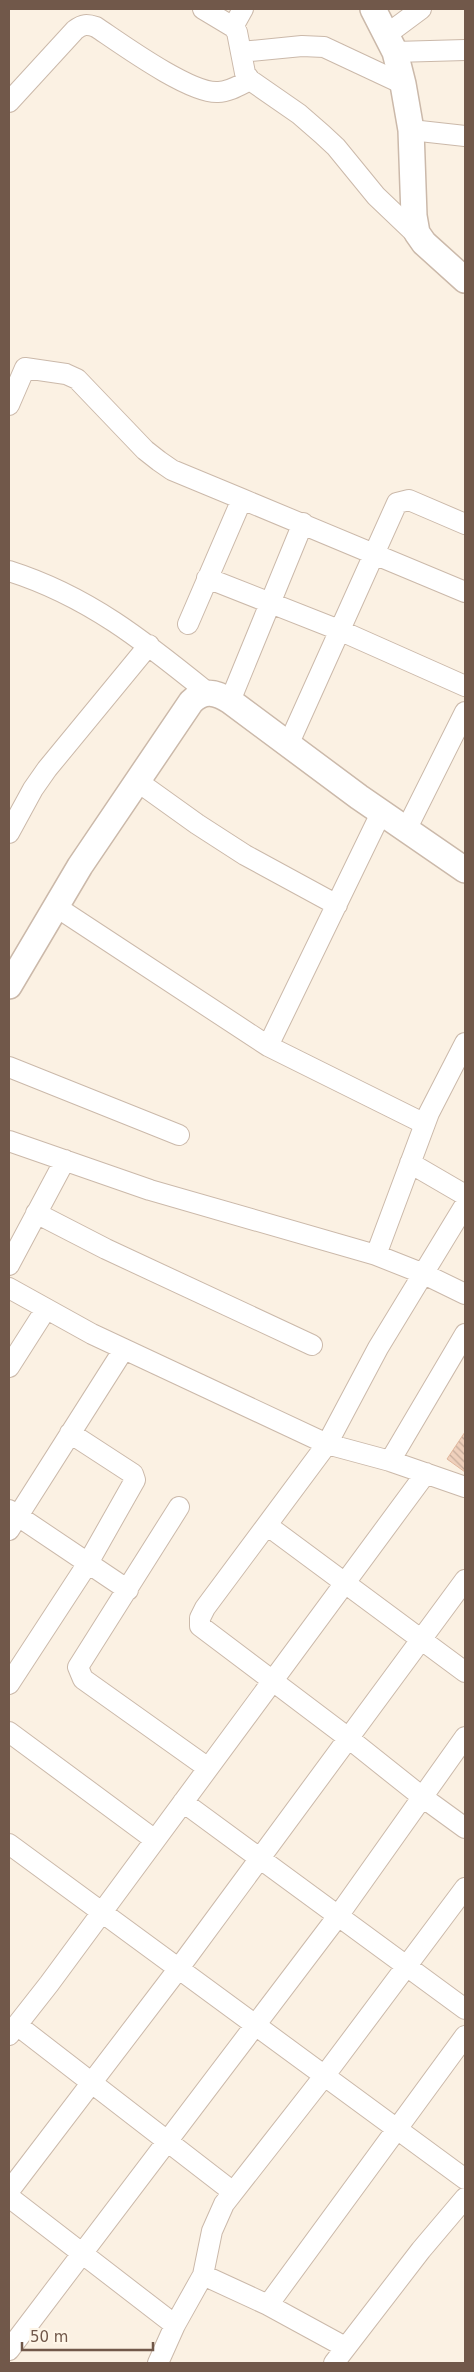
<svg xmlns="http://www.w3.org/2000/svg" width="474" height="2372" font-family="'DejaVu Sans',sans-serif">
<defs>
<pattern id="building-back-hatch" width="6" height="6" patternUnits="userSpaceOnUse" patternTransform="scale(1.25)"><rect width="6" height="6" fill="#efd0bc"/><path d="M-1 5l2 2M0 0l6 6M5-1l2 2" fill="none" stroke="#c6ac9b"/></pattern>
</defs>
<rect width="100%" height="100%" fill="#fbf1e3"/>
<path fill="url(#building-back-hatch)" stroke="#e1b79d" d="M465,1432V1472L447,1459Z"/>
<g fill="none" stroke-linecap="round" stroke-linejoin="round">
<defs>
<path id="minor" d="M203,9L233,27L237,32L245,73L250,80L299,114L322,134L336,147L376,196L420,238
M233,27L243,9
M386,35L421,9
M241,52L302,46L324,47L403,84
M395,52L465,50
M9,102L75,30C83,24 87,24 96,27C120,43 190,94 218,92C229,92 240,85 250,80
M411,130L465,136
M9,405L25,368L66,374L77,379L145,450L159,461L172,470L242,499
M9,571C88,596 144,641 207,692
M207,578L339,630L465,686
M188,624L242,499L465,592
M230,701L303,523
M289,743L397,503L409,500L465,524
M137,781L197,824L245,855L337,905
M406,830L465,712
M9,833L33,789L47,769L149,645
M55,906L268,1046L425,1124
M268,1046L381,813
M9,1067L179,1135
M9,1141L150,1190L376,1255L424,1274L465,1294
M410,1163L465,1195
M465,1205L378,1348L327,1444L205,1608L200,1618V1626L347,1737L421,1796L465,1828
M36,1213L106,1249L312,1345
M376,1255L429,1113L465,1043
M9,1265L65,1160
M9,1288L92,1334L327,1444L390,1461L465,1487
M9,1367L46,1309
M390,1461L465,1334
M179,1507L78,1667L83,1679L208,1768
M9,1510L128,1590
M268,1526L465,1672
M9,1530L124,1349
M9,1684L88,1563L135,1480L133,1474L70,1433
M9,1732L155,1840
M183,1802L465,2009
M9,1844L465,2179
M17,2025L233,2192
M9,2035L49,1984L426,1473
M9,2191L179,1968L465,1580
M9,2197L175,2325
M203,2275L268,2305L345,2347
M268,2305L465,2036
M9,2350L338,1916L465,1737
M158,2363L175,2325L203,2275L212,2231L224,2204L325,2075L465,1888
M334,2363L421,2250L465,2198"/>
<path id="tertiary" d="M373,9L395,52L403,84L411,130L414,216L417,233L424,243L465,280
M9,986L80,866L191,702C204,689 216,692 230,701L359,797L465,870"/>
</defs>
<use href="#minor" stroke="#cbb9aa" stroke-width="22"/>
<use href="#tertiary" stroke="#cbb9aa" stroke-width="28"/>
<use href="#minor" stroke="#fff" stroke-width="20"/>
<use href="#tertiary" stroke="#fff" stroke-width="25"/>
</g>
<rect width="474" height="2372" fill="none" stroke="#71584a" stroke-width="20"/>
<path d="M22 2342v8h131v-8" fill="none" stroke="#71584a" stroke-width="2.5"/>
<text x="30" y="2342" font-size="15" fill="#71584a" stroke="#fef6e8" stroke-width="4" paint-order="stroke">50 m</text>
</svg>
